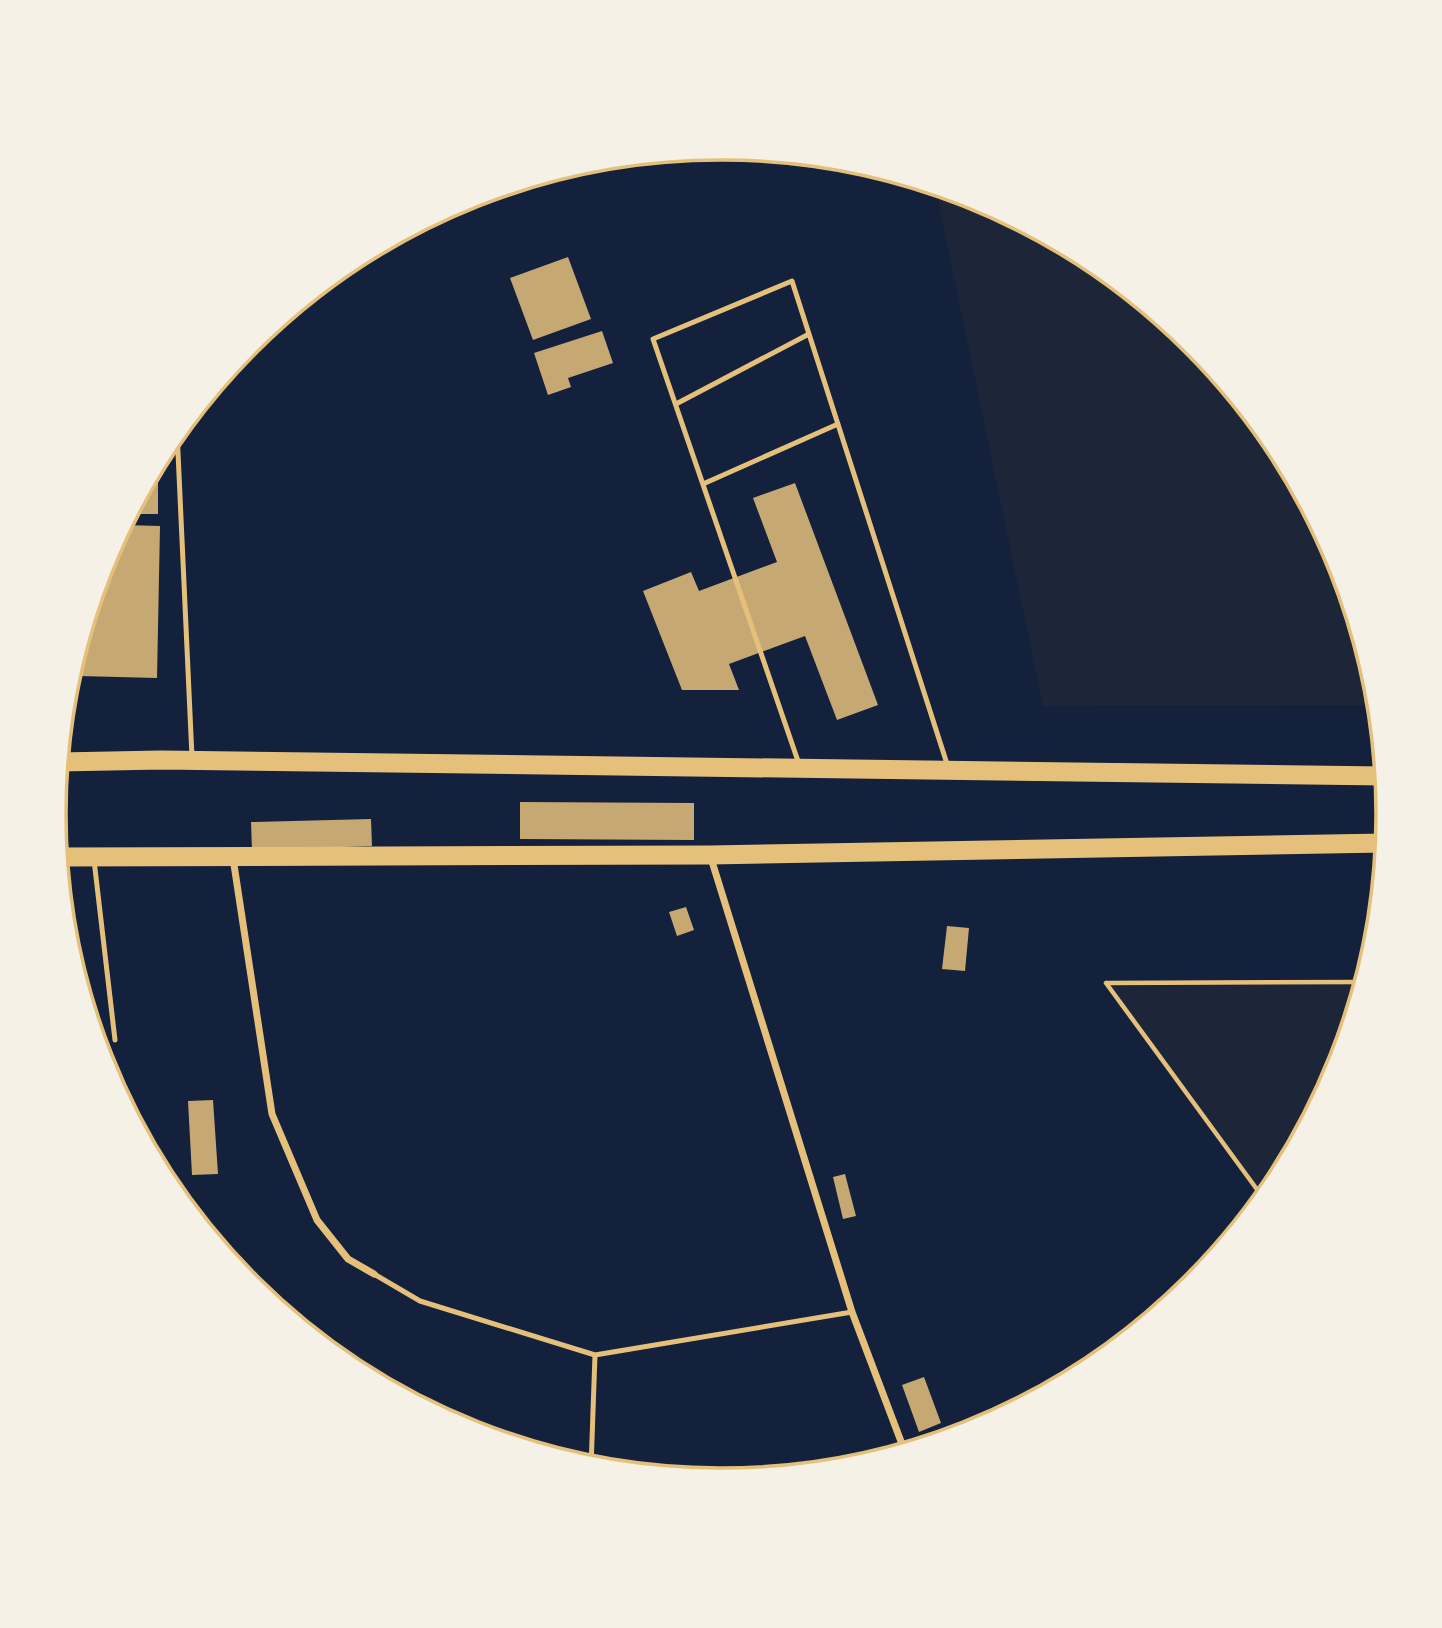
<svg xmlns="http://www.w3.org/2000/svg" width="1442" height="1628" font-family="'Times New Roman',serif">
<rect width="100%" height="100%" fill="#14213d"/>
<path fill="#1d2539" d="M935,186L977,198L1092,260L1193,343L1276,444L1337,559L1375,684L1377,705L1043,706Z
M1363,982L1337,1070L1275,1185L1264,1199L1106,983Z"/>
<path fill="#c6a872" d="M568,257L591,319L533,340L510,278Z
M602,331L613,363L568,378L571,387L548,395L534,353Z
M158,459V514H129Z
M795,483L878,705L837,720L805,636L729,664L739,690H682L643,591L691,572L699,591L777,562L753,498Z
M123,525L160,526L157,678L79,676V644L105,558Z
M520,802L694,803V840L520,839Z
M371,819L372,846L252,850L251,822Z
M686,907L694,930L677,936L669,912Z
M947,926L969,928L965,971L942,969Z
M213,1100L218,1174L192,1175L188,1101Z
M845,1174L856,1216L843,1219L833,1177Z
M924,1377L941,1423L919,1432L902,1385Z"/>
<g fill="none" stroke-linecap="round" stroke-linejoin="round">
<path stroke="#e5c07b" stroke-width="4.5" d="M1106,983L1264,1199
M1107,983L1363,982"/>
<path stroke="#e5c07b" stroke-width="5" d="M676,404L809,334
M177,431L192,757
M703,484L838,424
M65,701L67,757
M799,764L653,339L792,281L948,767
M94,860L115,1040
M374,1274L420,1301L595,1355L852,1312
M591,1468L595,1355"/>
<path stroke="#e5c07b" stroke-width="7" d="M710,855L852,1312L905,1452
M233,858L272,1114L317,1220L348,1259L374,1274"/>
<path stroke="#e5c07b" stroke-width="19" d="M59,762L161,760L1384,776
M58,857L710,855L1385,843"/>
</g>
<path d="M0 0H1442V1628H0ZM720 160H722A654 654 0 0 1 1376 814V814A654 654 0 0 1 722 1468H720A654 654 0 0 1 66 814V814A654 654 0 0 1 720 160Z" fill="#f6f1e7" fill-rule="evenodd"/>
<path fill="none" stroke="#e5c07b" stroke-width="3.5" d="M720 160H722A654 654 0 0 1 1376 814V814A654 654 0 0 1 722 1468H720A654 654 0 0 1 66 814V814A654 654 0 0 1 720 160Z"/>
</svg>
